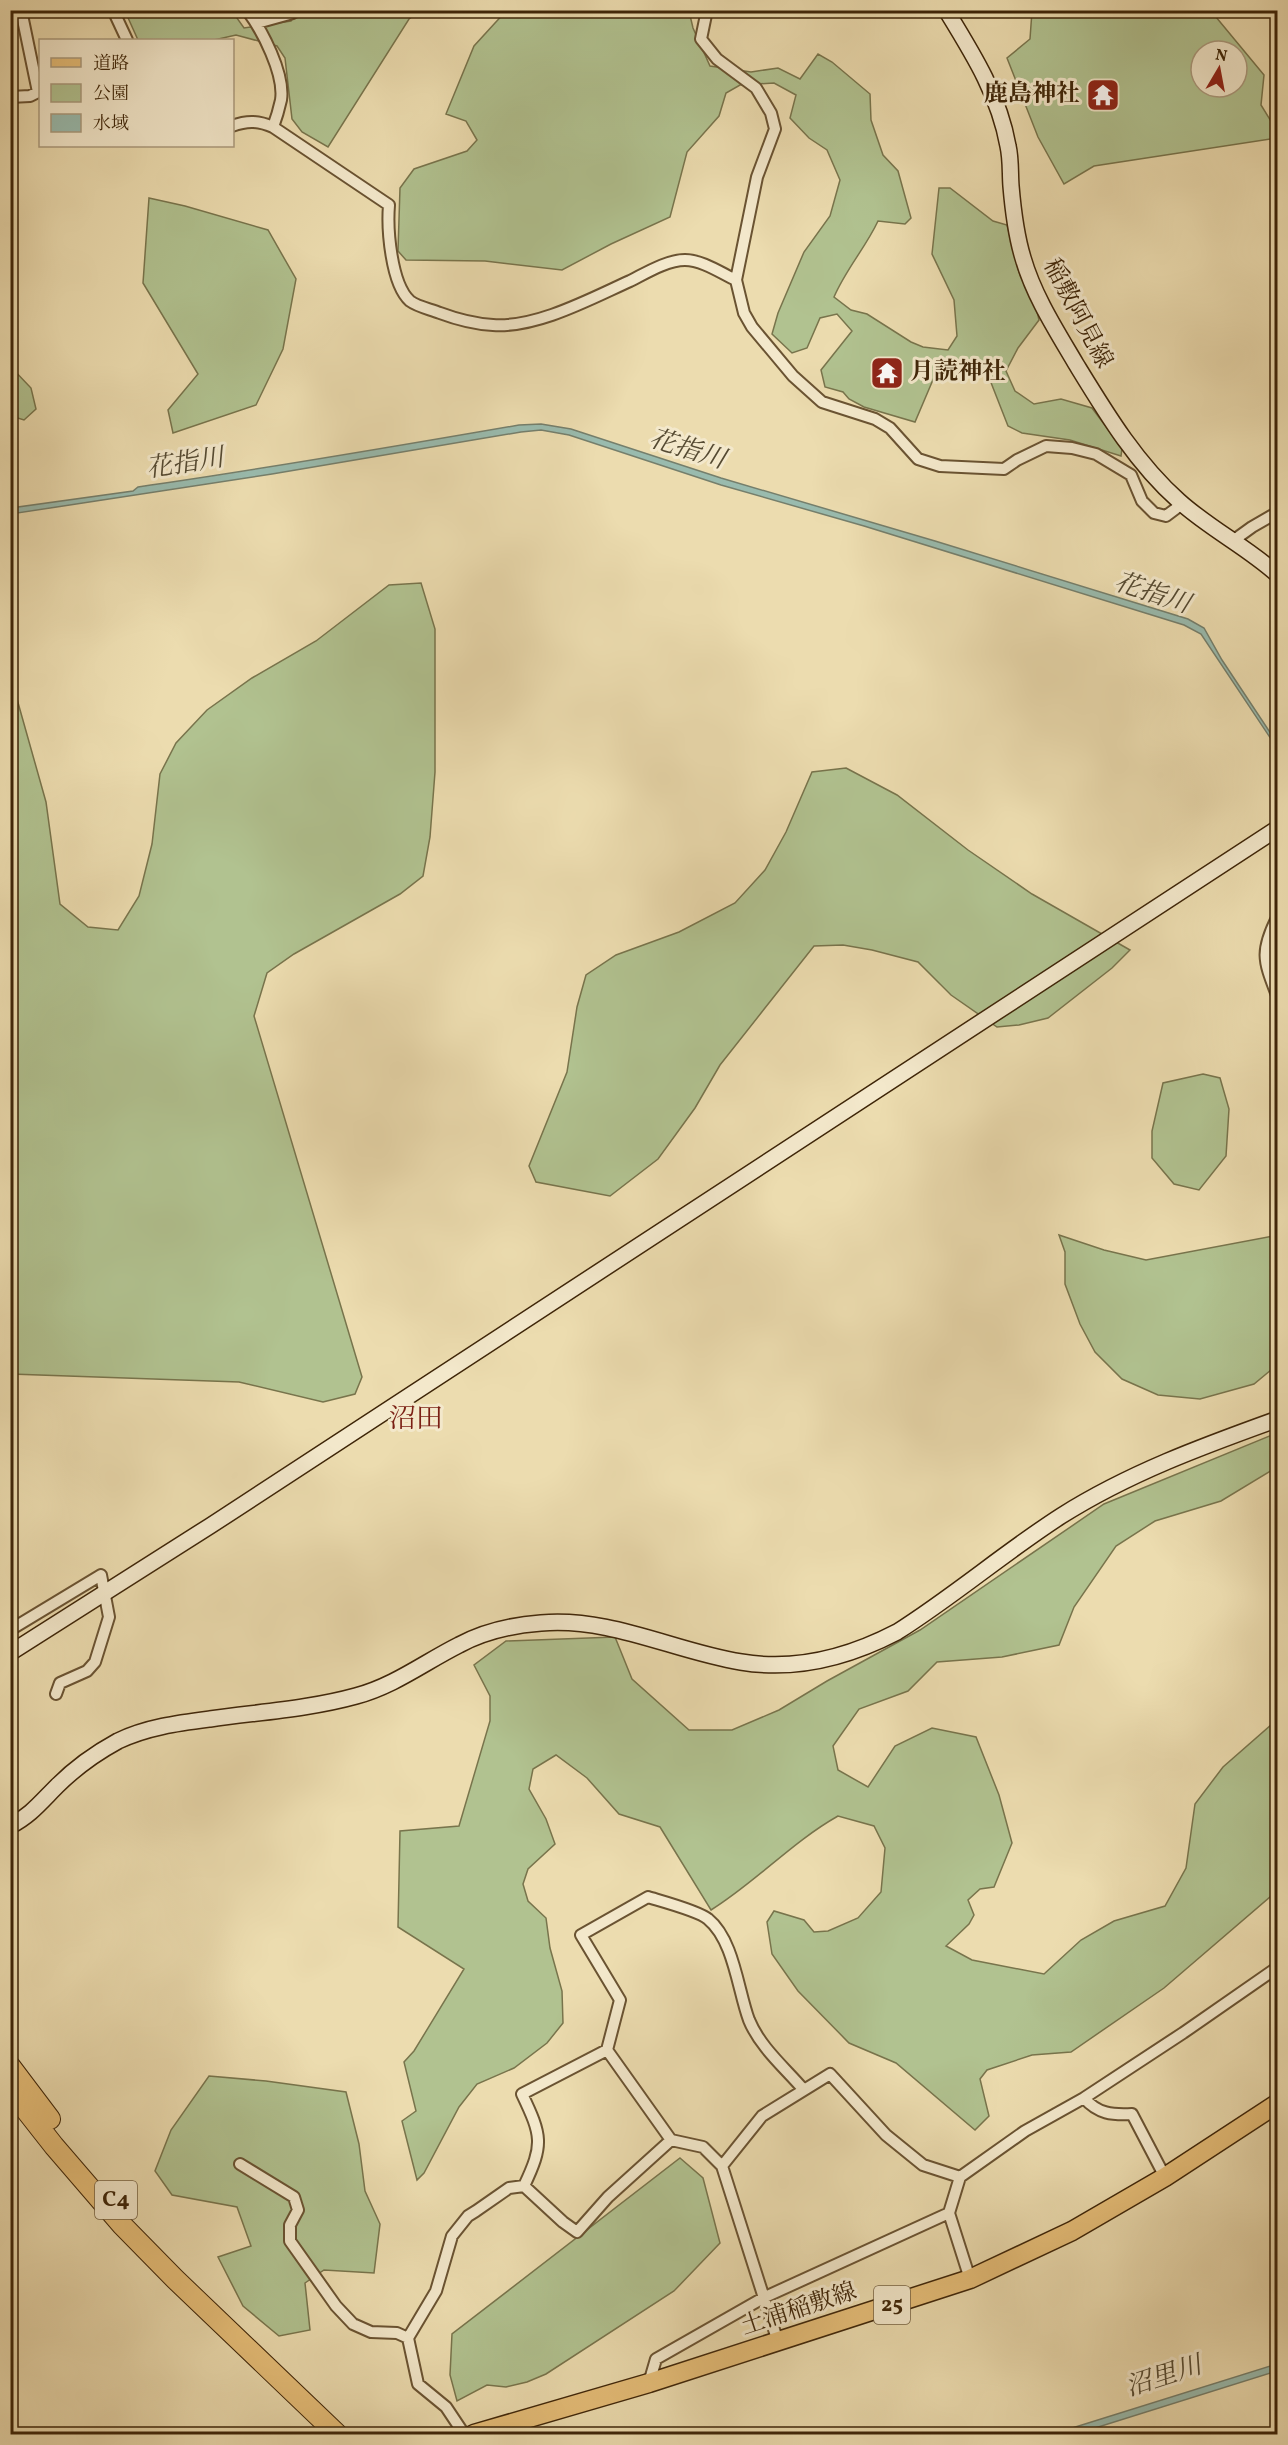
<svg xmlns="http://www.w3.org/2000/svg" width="1288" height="2445" font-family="Vollkorn,'Noto Serif JP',serif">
<rect width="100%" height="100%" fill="#ecdcaf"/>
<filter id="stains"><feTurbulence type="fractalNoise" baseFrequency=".00333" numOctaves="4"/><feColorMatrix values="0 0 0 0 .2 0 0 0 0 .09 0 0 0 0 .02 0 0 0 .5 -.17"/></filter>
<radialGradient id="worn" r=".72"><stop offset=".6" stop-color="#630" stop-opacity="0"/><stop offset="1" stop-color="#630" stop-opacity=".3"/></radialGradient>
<path fill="#b1c290" stroke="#78744c" stroke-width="1.5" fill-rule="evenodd" d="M125,11H232L244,28L291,21L297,11H420L409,19L328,147L302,132L292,119L285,58L277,46L236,35L214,40H138Z
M506,11H689L693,28L710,66L751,72L778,68L800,79L818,54L832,62L870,94L871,120L883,155L898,171L911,218L905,224L878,221C866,247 846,269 834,297L851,310L867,314L911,342L923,347L948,350L957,336L954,300L932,254L939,188H950L993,221L1007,225L1019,272L1036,307L1039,320L1018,348L1006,371L1015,391L1034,404L1061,399L1092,408L1122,448L1121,456L1070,440L1022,433L1008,426L988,375L938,368L915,422L864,407L849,399L843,392L825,387L821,370L852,331L837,314L820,318L807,348L792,353L772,334L778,313L804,252L830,216L840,180L827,150L809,138L790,118L796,95L774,83L740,85L726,93L719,116L687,152L670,217L611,244L562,270L485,261L406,260L398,251L400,188L414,169L467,151L477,140L466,121L446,114L474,46Z
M1032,11H1211L1264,75L1261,105L1277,131V138L1094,166L1064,184L1038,137L1007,58L1030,39ZM1201,51H1237V87H1201Z
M149,198L185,206L268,230L296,279L283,349L256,405L173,433L168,410L198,374L143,283Z
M11,367L31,388L36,409L24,420L11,416Z
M421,583L435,629V772L430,837L423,876L400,894L294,954L267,973L254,1016L362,1377L355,1394L323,1402L239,1382L11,1374V688L15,692L46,802L60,904L88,927L118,930L139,896L152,844L160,774L176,743L207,710L252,678L316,641L389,585Z
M846,768L897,795L968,850L1032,894L1130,950L1112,968L1048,1018L1019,1025L997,1027L951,995L918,962L872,950L843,945L814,946L720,1065L695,1108L658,1159L610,1196L536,1182L529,1166L567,1072L577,1007L586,975L616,955L679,932L735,903L765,870L786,832L812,772Z
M1203,1074L1220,1078L1229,1109L1226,1156L1199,1190L1174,1184L1152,1158V1131L1163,1083Z
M1277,1231V1365L1254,1384L1200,1399L1158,1395L1122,1379L1095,1352L1080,1324L1065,1284V1252L1059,1235L1104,1250L1146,1260L1273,1236Z
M1277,1433V1467L1221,1501L1155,1521L1116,1546L1074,1607L1059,1645L1002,1657L937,1662L908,1691L859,1709L833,1746L838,1770L868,1787L895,1746L932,1728L976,1737L999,1795L1012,1843L994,1887L980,1889L968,1900L974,1915L969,1924L946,1946L972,1960L1044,1974L1081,1940L1114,1921L1165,1906L1186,1868L1195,1804L1223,1767L1271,1725L1277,1724V1891L1164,1988L1071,2052L1032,2055L987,2070L980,2079L989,2116L975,2130L896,2063L849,2043L798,1991L772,1954L767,1922L774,1911L804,1920L814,1932L828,1931L858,1918L881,1892L885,1848L874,1826L838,1816C792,1842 756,1882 711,1910L660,1827L619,1814L587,1778L556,1755L533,1769L529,1789L546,1819L555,1844L528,1869L523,1884L528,1901L546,1918L550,1948L562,1991L563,2023L547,2043L514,2068L477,2084L459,2107L424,2173L417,2180L402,2121L416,2111L404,2062L414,2051L464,1969L398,1927L400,1831L459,1826L490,1721V1696L474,1665L506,1641L615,1637L632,1679L689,1730H732L779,1710L827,1681L920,1630L1104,1504Z
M209,2076L266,2081L346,2092L359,2144L365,2191L380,2224L374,2273L324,2270L305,2283L310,2330L279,2336L243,2306L218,2257L251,2246L237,2207L172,2195L155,2171L171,2130Z
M680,2158L703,2178L720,2243L674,2291L546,2374L527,2382L506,2387L487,2385L457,2401L450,2375L452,2334Z"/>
<path fill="#99bbae" stroke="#757f6c" stroke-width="1.5" d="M541,424L571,429L721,478L935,541L1188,619L1204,628L1222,660L1277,743V748L1201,634L1184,625L864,526L721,485L569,435L541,430L521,432L272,474L11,514V508L133,491L138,487C264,469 392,447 519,425Z
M1277,2364V2371L1076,2434H1053Z"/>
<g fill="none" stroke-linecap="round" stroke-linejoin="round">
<defs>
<path id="street" d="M113,10L127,40
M247,10C262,30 285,74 281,100C279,109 276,119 273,127
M707,10L701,39L717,59L756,88L771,113L775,129L757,177L736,280L744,313L752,327L793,376L822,402L875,419L890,428L918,459L940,466L1004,469L1017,460L1046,446L1072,448L1096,454L1131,475L1142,501L1154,513L1166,516L1182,504
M257,23L293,13L294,10
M10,97L30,96L38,92L21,10
M232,126C248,120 259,121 273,127L389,205C387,229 391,284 410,301C418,307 430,309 440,313C456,319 475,324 493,325C537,328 590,299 630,281C646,273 667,260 685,260C702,260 721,273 736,280
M1234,540L1252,527L1278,512
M1278,916C1259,953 1264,961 1278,998
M10,1630L101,1575L109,1617L95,1662L87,1671L60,1683L56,1694
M1084,2098C1098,2114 1112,2115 1132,2114L1165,2177
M240,2164L294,2197L298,2210L290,2225V2241L336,2306L353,2324L371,2332L397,2333L408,2338L418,2384L446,2407L464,2434
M722,2166L762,2116L830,2074L886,2135L923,2165L960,2177
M524,2186L563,2222L577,2232L608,2197L671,2140
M949,2213L970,2279
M408,2338L436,2291L452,2236L468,2216L476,2211L509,2188L524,2186C544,2144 542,2136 522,2094L607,2050
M778,2342L722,2166L703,2147L671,2140L607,2050L620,2000L581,1935L648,1897C661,1901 699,1911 708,1919C734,1940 738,1991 749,2020C760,2047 785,2068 803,2089
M649,2383L656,2359L763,2298L949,2213L960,2177L1025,2131L1084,2098L1183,2033L1278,1967"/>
<path id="secondary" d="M946,10C973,54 999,95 1008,146C1011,159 1010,173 1011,186C1013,210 1016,235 1023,258C1034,296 1056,330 1076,364C1106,413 1136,463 1179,501C1210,529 1247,547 1278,575
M10,1653L210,1526L1278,828
M10,1826C30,1816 41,1802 57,1786C75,1768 96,1753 118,1741C147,1727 179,1723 210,1719C259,1712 309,1709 356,1696C394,1686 425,1662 459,1645C483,1632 514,1625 541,1623C612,1617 673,1651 741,1662C795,1671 849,1657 897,1632C954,1596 1005,1552 1061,1516C1129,1473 1203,1446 1278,1419"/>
<path id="primary" d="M474,2434L649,2383L970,2279L1072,2231L1165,2177L1278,2103"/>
<path id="highway" d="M10,2066L50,2119
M10,2090L54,2146L122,2225L175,2279L337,2434"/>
</defs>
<use href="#street" stroke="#6a5332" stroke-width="14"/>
<use href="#secondary" stroke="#3e2508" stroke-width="18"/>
<use href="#primary" stroke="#3e2508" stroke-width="21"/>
<use href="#highway" stroke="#3e2508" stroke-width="22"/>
<use href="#street" stroke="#f3e8cb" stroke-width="10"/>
<use href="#secondary" stroke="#f3e8cb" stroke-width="15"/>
<use href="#primary" stroke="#e6be78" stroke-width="18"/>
<use href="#highway" stroke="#e6be78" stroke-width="20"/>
</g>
<defs>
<symbol id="temple-square" viewBox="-11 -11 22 22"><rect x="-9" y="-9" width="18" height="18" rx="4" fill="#8f2418" stroke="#f3e8cb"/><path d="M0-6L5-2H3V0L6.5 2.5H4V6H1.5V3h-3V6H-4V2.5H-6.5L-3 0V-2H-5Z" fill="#fff"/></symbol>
</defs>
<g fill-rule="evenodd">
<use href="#temple-square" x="1084" y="76" width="38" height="38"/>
<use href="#temple-square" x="868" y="354" width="38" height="38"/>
</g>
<g text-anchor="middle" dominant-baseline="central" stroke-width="6" stroke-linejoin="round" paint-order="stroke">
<g fill="#f3e8cb" stroke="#746042" stroke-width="1.5">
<rect x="95" y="2181" width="42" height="38" rx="4.5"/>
<rect x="874" y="2286" width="36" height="38" rx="4.5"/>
</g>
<g font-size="22" font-weight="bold" fill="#3e2508">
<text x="116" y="2200">C4</text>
<text x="892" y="2305">25</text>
</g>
<g font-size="24" font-weight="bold" fill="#3e2508" stroke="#f3e8cb" text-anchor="end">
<text x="1080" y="95">鹿島神社</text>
<text x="910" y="373" text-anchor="start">月読神社</text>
</g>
<g font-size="24" fill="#3e2508" stroke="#f3e8cb">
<text transform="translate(1077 314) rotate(62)">稲敷阿見線</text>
<text transform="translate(799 2310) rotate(-18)">土浦稲敷線</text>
</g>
<g font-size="26" font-style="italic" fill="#554a32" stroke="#f3e8cb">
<text transform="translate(687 450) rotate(17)">花指川</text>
<text transform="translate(185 464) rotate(-9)">花指川</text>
<text transform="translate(1152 594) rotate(18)">花指川</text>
<text transform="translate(1164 2377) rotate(-18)">沼里川</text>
</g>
<g font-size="27" fill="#7a1f14" stroke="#f3e8cb">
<text x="416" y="1420">沼田</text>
</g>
</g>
<rect width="1288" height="2445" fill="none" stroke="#ecdcaf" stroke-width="36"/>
<rect x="12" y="12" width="1264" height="2421" fill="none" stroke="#3e2508" stroke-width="3"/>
<rect x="18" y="18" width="1252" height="2409" fill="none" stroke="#3e2508" stroke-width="1.5"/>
<rect x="39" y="39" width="195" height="108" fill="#f3e8cb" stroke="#ab9a7d" stroke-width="1.5"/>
<rect x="51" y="58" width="30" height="9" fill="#e6be78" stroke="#ab9a7d" stroke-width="1.5"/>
<text x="93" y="69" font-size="18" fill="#3e2508">道路</text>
<rect x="51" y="84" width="30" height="18" fill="#b1c290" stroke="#ab9a7d" stroke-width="1.5"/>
<text x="93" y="99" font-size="18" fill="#3e2508">公園</text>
<rect x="51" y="114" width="30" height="18" fill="#99bbae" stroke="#ab9a7d" stroke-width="1.5"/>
<text x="93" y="129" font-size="18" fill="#3e2508">水域</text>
<g transform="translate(1219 69) rotate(10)"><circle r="28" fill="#f3e8cb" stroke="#ab9a7d" stroke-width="1.5"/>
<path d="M0-4.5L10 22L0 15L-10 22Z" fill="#8f2418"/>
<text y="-9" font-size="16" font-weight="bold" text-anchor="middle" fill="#3e2508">N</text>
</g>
<rect width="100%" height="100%" filter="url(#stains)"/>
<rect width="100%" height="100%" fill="url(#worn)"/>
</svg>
